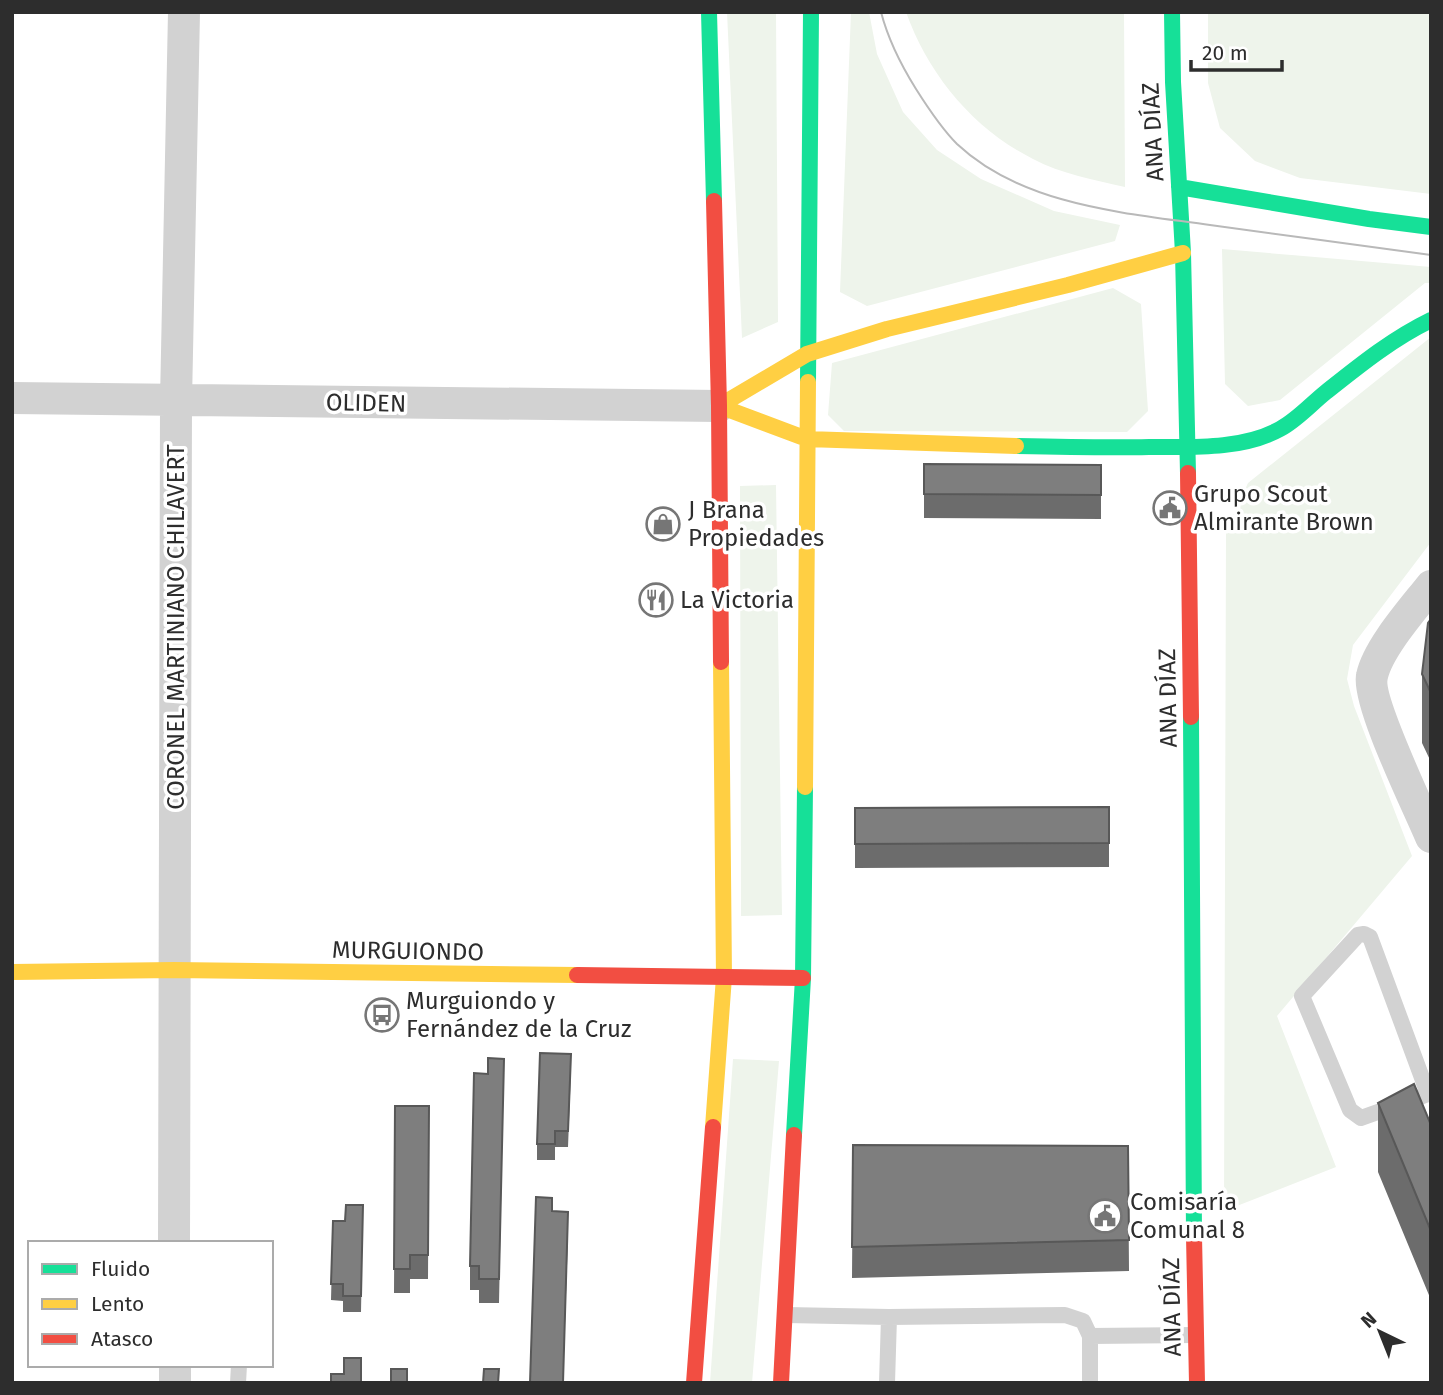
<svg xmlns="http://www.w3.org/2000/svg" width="1443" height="1395" font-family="'Fira Sans',sans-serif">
<rect width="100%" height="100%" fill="#fff"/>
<path fill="#eef4eb" d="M727,12H776L778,322L742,338Z
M851,12H869L877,54L903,112L937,150L981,179L1054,211L1120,225L1115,241L867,306L840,292Z
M906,12H1124L1125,187C1095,180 1061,174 1033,159C973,129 928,74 906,12Z
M1208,12H1431V194L1300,178L1255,161L1220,128L1208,83Z
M1222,249L1431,267V283H1425L1280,400L1248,406L1225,384Z
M1113,288L1141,304L1148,411L1127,432L844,431L828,415L832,363Z
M1431,337V542L1353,645L1347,679L1354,706L1412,856L1277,1016L1336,1167L1224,1211L1226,531L1248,483Z
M776,485L782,915L741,916L740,486Z
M733,1059L779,1061L752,1383H710Z"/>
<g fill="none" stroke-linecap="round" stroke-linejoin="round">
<path stroke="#d2d2d2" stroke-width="16" d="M1428,1094L1370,937L1364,934L1358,935L1302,996L1350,1110L1361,1118L1431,1093
M786,1315L889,1317L887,1383
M889,1317L1065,1315L1083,1321L1090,1336V1383
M1090,1336L1195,1335
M238,1383L239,1365"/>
<path stroke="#d2d2d2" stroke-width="32" d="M12,398L719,406
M1431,586C1413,609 1378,648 1372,676C1366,700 1419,808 1431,837
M174,1243L176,401L184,12
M175,1365V1383"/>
<path stroke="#16e098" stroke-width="16" d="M709,12L714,201
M1172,12L1173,82L1183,253L1188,473
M1179,187L1369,219L1431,227
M808,382L811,12
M1016,446C1061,447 1105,448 1149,447C1191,447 1242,450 1280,429C1297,420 1311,404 1326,392C1360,365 1392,339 1431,320
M1191,717L1194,1236
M794,1135L803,978L805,787"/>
<path stroke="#ffcf43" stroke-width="16" d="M719,406L807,439L1016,446
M719,406L807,354L887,329L1068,285L1183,253
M805,787L808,382
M12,972L174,970L577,975
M713,1127L724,977L721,662"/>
<path stroke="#f24e42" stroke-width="16" d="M714,201L719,406L721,662
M1188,473L1191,717
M577,975L803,978
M1194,1236L1197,1383
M694,1383L713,1127
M781,1383L794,1135"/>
<path stroke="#b9b9b9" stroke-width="2" d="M881,12C888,39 901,65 916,89C928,108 941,128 957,144C1023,206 1126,213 1210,225C1284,235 1357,245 1431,255"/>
</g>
<path fill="#6c6c6c" d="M924,464L1101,465V519L924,518Z
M1431,619V762L1422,743V674Z
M1109,807V867L855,868V808Z
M504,1059L499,1303H479V1290H470V1266L488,1074Z
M571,1070L568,1147H555V1160H537V1144Z
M1378,1103L1431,1125V1300L1378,1172Z
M395,1106H429L428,1279H410V1293H394Z
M853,1145L1128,1146L1129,1271L852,1278Z
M363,1205L361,1312H343V1301L331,1300L333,1221H345Z"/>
<path fill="#585858" d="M568,1212V1236L563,1383Z"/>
<path fill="#7e7e7e" stroke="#585858" stroke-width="2" d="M924,464L1101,465V495L924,494Z
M1431,619V693L1422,674L1428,623Z
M1109,807V843L855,844V808Z
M540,1053L571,1054L568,1131H555V1144H537Z
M488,1058L504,1059L499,1279H479V1266H470L474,1073L488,1074Z
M1414,1084L1431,1125V1231L1378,1103Z
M395,1106H429L428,1255H410V1269H394Z
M853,1145L1128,1146L1129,1240L852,1247Z
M536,1197L552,1198V1211L568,1212L563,1383H530Z
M346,1205H363L361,1296H343V1284H331L333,1221H345Z
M344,1358H361V1383H331V1374H344Z
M391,1369H407V1383H391Z
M484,1369H499L498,1383H483Z"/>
<defs>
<symbol id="civic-ring" viewBox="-11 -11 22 22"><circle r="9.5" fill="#fff" stroke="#767676" stroke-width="1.5"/><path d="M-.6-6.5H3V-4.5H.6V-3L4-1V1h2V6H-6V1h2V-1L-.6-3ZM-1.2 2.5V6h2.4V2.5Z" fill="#767676"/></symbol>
<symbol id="shop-ring" viewBox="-11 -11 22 22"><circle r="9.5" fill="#fff" stroke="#767676" stroke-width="1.5"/><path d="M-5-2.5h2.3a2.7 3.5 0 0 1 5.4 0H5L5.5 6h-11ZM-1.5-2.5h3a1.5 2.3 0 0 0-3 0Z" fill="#767676"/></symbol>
<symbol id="restaurant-ring" viewBox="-11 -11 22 22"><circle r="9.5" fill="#fff" stroke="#767676" stroke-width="1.5"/><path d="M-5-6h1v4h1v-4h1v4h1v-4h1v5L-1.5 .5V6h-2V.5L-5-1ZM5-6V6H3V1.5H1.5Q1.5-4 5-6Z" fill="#767676"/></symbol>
<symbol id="bus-ring" viewBox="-11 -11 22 22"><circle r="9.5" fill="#fff" stroke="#767676" stroke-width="1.5"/><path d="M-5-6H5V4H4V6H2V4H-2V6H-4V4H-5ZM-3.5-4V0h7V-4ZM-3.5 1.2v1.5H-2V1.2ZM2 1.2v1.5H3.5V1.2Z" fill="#767676"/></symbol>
</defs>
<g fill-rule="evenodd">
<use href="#civic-ring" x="1151" y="489" width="38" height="38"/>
<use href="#shop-ring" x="644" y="505" width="38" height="38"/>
<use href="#restaurant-ring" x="637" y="581" width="38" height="38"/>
<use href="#bus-ring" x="363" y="996" width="38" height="38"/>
<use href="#civic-ring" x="1086" y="1197" width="38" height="38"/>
</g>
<g text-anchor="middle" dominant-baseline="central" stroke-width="7" stroke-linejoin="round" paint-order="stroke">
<g font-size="24" fill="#2d2d2d" stroke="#fff">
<text transform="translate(1153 132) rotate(-93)">ANA DÍAZ</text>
<text transform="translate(366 403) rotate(1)">OLIDEN</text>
<text transform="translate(176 627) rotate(-90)">CORONEL MARTINIANO CHILAVERT</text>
<text transform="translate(1168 698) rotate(-91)">ANA DÍAZ</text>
<text transform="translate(408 951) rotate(1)">MURGUIONDO</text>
<text transform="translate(1172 1307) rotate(-91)">ANA DÍAZ</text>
</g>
<g font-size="24" fill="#2d2d2d" stroke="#fff" text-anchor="start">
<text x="1194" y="494">Grupo Scout<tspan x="1194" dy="28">Almirante Brown</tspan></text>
<text x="688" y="510">J Brana<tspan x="688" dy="28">Propiedades</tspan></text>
<text x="680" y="600">La Victoria</text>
<text x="406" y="1001">Murguiondo y<tspan x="406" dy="28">Fernández de la Cruz</tspan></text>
<text x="1130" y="1202">Comisaría<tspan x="1130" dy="28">Comunal 8</tspan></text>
</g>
</g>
<rect width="1443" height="1395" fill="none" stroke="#2d2d2d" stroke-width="28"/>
<rect x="28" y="1241" width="245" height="126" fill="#ffffff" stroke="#ababab" stroke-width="2"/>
<rect x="42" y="1264" width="35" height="10" fill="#16e098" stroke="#ababab" stroke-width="2"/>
<text x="91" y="1276" font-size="21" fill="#2d2d2d">Fluido</text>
<rect x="42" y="1299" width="35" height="10" fill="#ffcf43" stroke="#ababab" stroke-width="2"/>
<text x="91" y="1311" font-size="21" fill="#2d2d2d">Lento</text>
<rect x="42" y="1334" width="35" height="10" fill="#f24e42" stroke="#ababab" stroke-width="2"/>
<text x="91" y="1346" font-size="21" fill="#2d2d2d">Atasco</text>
<g transform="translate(1380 1332) rotate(317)" stroke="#ffffff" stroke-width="5" paint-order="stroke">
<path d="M0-5L12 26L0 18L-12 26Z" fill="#2d2d2d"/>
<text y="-10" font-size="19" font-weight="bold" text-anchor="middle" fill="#2d2d2d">N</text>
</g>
<path d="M1191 60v10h91v-10" fill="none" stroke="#2d2d2d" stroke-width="3.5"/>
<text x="1202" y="60" font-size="21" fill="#2d2d2d" stroke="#ffffff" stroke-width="5" paint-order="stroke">20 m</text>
</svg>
